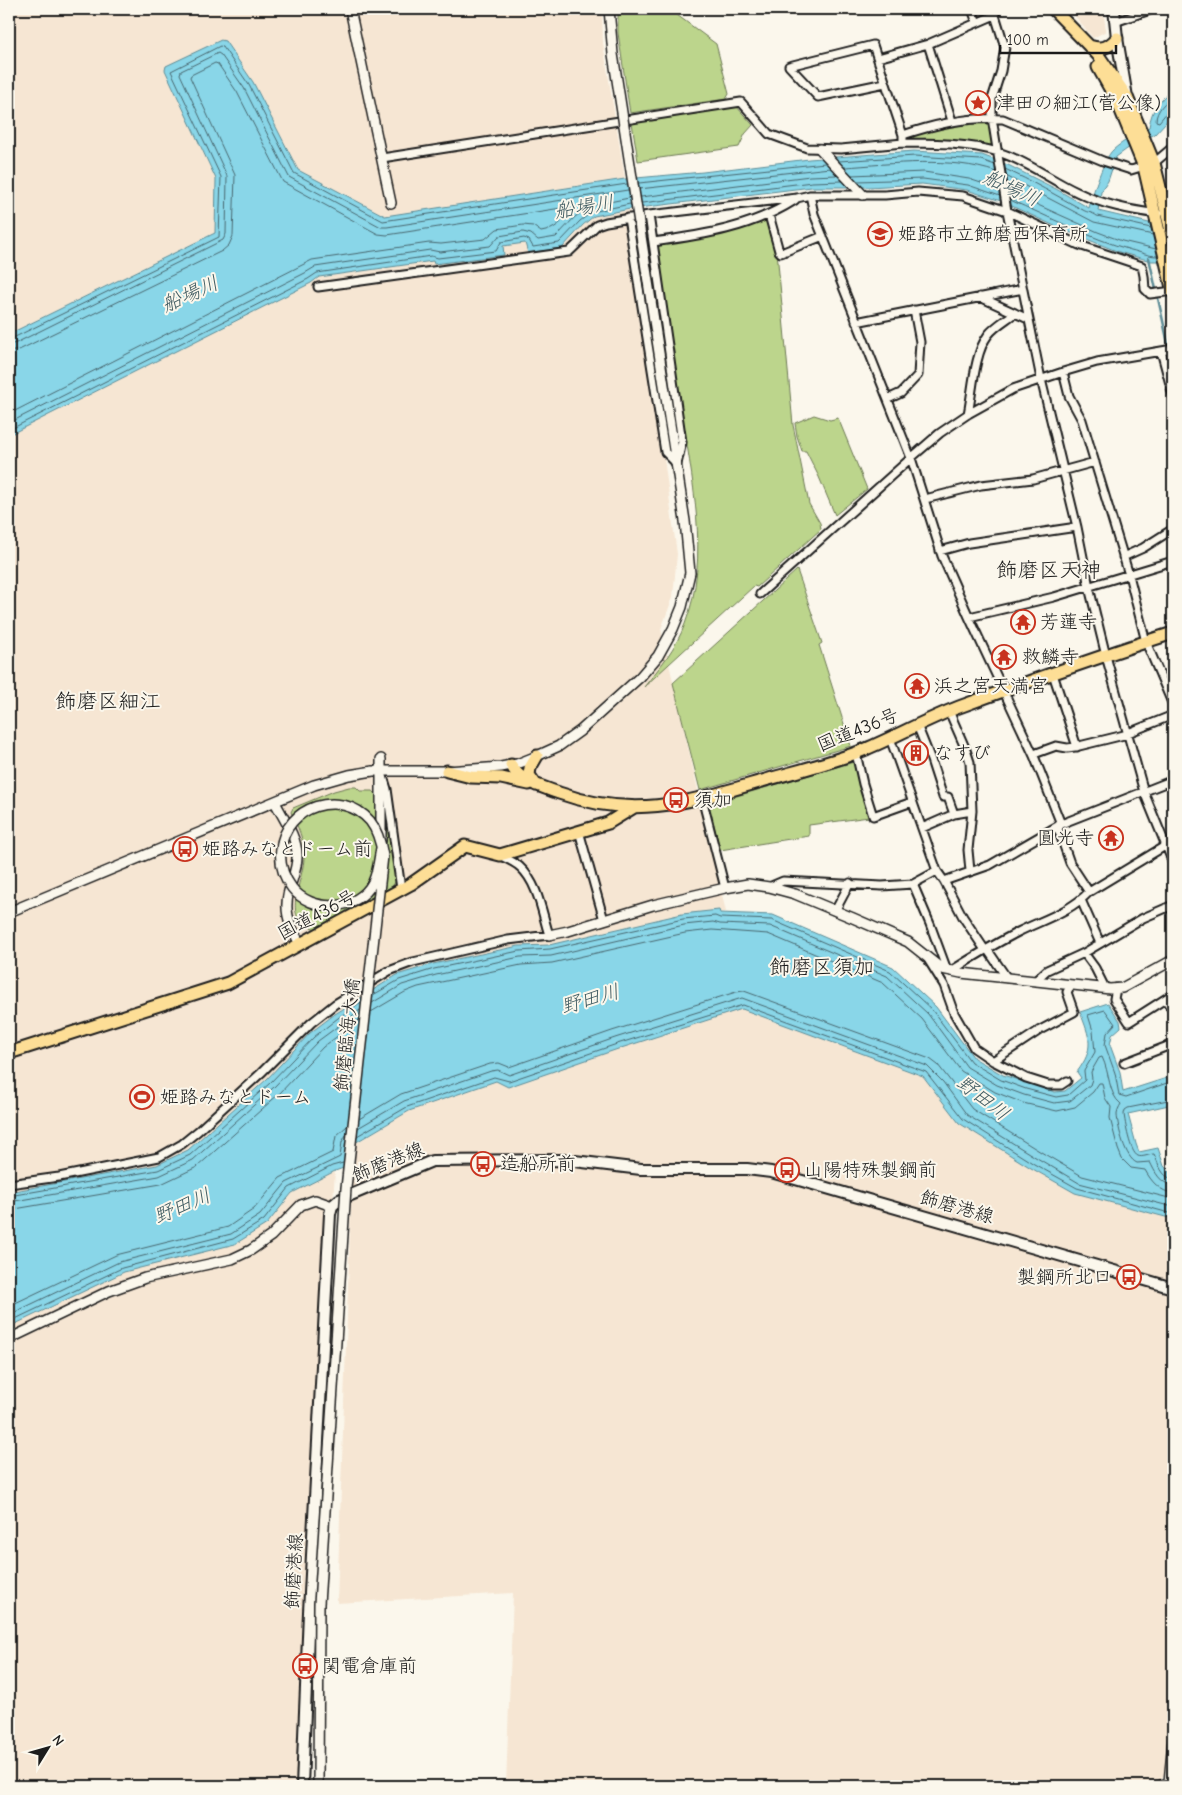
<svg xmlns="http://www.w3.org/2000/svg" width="1182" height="1795" font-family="'Comic Neue','Klee One',sans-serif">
<rect width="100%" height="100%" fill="#fbf7ec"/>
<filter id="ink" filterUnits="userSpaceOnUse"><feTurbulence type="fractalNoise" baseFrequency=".02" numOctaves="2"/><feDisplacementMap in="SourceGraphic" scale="10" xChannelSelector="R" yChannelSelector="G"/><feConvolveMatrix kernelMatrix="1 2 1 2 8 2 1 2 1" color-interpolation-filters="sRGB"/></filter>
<g filter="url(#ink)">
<path fill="#f6e6d3" d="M9,9H602L603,43L625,179L385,216L297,170L253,82L225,41L165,70L216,179L215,233L9,334Z
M1069,9H1103L1106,31L1093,38Z
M630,209L677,554L673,597L661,629L726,912L682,914L549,945L519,946L433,964L397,975L335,1014L311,1033L267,1079L188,1150L157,1165L9,1192V435L311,283L319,277L433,261L434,264L504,255L502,246L526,243L528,253L562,248L583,225L594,216Z
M742,1009L923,1076L960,1123L1031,1168L1075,1193L1173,1219V1682L1165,1773L1159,1782L1146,1786H506L513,1593L337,1603L353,1145L409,1111L496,1081L508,1087L618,1049Z
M335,1171L296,1786H9V1327L124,1272L235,1244L267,1224L292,1193Z"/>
<path fill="#bcd58c" stroke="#6c7854" d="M618,9H669L716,44L729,94L726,99L630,113L618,33Z
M736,106L753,125L745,134L739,147L638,161L632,123Z
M988,122L994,147L952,141L910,140V136L958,124Z
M763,220H769L777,252L793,425L809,504L820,523L821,529L757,587L754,586L644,687C660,667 676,648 685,624C711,558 691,475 681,407C672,353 664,299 655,245L736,230Z
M814,415L830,420L838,418L867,489L835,515L819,477L806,451H802L797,436L795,423Z
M797,570L822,643L819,645L851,746L700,790L673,683Z
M854,762L860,787L871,814L869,817L809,825V836L720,850L709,804Z
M349,787H356L360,791H372L386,800L396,881L388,892L318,929C277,923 304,882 304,857C305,840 297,826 291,812L293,808L334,791Z"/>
<path fill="#89d6e8" stroke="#5d8c96" d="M221,40L225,41L253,82L298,170L385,216L625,179L703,172L809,159L914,151L982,155L1008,165L1056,189L1089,208C1092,195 1104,158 1113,150C1123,141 1137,134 1149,127C1152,107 1159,102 1173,88V112L1166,122L1155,134L1127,149L1116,157L1108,181L1101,192L1098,211L1149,223L1173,225V261H1151L1119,252L1059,228L1001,201L967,190L922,184L868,187H812L630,209L594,216L583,225L562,248L528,253L525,243L503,246L504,255L434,264L433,261L319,277L311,283L9,435V334L215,233L216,179L165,70L166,66Z
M719,910L720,913L773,915L893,967L936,1007L974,1058L1003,1075L1055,1092L1065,1091L1081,1078L1077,1072C1095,1048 1090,1038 1080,1012L1108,1003L1120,1021L1121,1027L1112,1035L1110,1045L1120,1072L1123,1092L1173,1076V1122L1169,1105L1128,1114L1136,1144L1139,1152L1158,1148L1164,1166L1173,1176V1219L1075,1193L1031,1168L959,1123L923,1076L742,1009L618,1049L508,1087L496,1081L409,1111L353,1144L352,1165L335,1171L292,1193L267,1224L235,1244L124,1272L9,1327V1192L157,1165L188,1150L267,1079L310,1033L335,1014L397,975L433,964L519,946L549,945L682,914Z"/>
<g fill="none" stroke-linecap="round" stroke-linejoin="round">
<path stroke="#48666e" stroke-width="1" d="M1173,95C1166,102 1156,110 1156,121L1159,122L1168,111L1173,110
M839,161L915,156L981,160L995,165
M845,167C892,164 951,156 996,172
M1005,169C1032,181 1057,196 1083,210C1088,213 1092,212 1097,216L1151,228
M852,175L924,172L969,179L999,189
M1006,176L1094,222L1153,235
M858,181L923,179L968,185L1000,196
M639,183L825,163
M639,189L830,168
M1009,192L1098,232L1122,241L1156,249
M641,197L810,176L837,175
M1010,200C1050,217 1089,238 1131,250C1140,252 1148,256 1157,256
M642,203L812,182L842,181
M9,338H13L219,237L221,177L171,71L220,46L223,47L249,85L294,173L383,221L627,184
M9,345L16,343L223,240L226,234L227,176L180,74L181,71L218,53L221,55L244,88L289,177L381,227H387L628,190
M9,352L19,350L222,251L229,245L233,236L235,175L190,77L191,75L215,63L218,64L237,92L283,182L378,234L387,235L568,207L571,209C564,221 555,230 541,232L533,226L523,225L497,229L485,239L441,244L429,243L312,260L9,414
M9,423L305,273L315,267L430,250L440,252L490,246L499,236L523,232L531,234L538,240L556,237L575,217L590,206L629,198
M9,430L308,279L317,273L431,256L438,258L496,251L501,242L524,238L529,240L533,247L559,243L580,221L592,212L630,204
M373,995L399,980L434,969L519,951L550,949L683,919L715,916L720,918L772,920L890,971L932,1010L971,1062L1001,1080L1026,1089L1056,1097L1068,1095L1085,1080L1084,1071L1095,1052L1093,1031L1088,1015L1105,1010L1115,1024L1107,1033L1105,1045L1115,1073L1119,1095L1126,1097L1173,1081
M372,1003L402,985L436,975L520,957L551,956L684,925L713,922L720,924L770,926L887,976L928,1014L967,1067L997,1085L1024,1095L1054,1103L1070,1101L1090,1085L1092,1079L1091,1072L1099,1058L1102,1057C1110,1073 1108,1094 1121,1104C1119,1107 1117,1111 1117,1115C1118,1128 1125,1158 1137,1163L1150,1162C1155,1172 1160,1184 1173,1185
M371,1012L405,992L418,987L521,965L552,963L685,933L712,930L768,934L883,983L922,1019L961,1071L995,1092L1023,1103L1057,1111L1075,1107L1093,1092L1099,1083H1102L1105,1098L1111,1107L1110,1118L1118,1149L1122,1159L1131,1168L1145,1170C1151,1181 1160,1192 1173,1193
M1173,1102L1168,1100L1128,1108L1125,1110L1124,1114C1125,1122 1130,1153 1138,1156C1142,1158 1150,1154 1154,1154C1159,1164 1161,1177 1173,1179
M359,1119L401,1094L490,1064L499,1063L509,1067L612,1031L736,992L744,991L930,1059L938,1065L972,1109L1041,1152L1082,1176L1173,1199
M358,1128L404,1101L491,1071L498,1070L509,1075L615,1038L742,998L927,1066L943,1082L967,1115L1037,1158L1079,1183L1173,1207
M357,1136L407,1107L494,1077L509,1081L617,1044L743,1005L926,1072L963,1119L1034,1164L1077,1188L1173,1214
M9,1196L158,1170L190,1155L270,1083L314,1037L338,1018L361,1002
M9,1202L159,1176L193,1160L274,1087L318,1041L360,1010
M9,1210L161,1184L197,1167L280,1093L323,1047L359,1020
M9,1306L116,1255L228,1227L254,1209L280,1178L333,1152L336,1136L347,1126
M9,1315L119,1262L231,1234L260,1215L286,1183L340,1157L342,1142L346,1135
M9,1322L122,1268L233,1239L264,1220L289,1188L332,1166L343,1163"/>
<path stroke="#5d8c96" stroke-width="2.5" d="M1149,258L1173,366"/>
<defs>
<path id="minor" d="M972,9L977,23
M996,9L995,15L1005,47L1001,71L992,99V118L1007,211L1041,379L1077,527L1089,587L1106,656L1144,792L1173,863
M1172,9L1173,11
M1115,22L1153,9
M928,44L952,121
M878,58L928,44L995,15
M903,135C935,124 969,116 1003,119L1103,161L1131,170L1154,163L1173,147
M903,143C935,143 967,143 998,152C1027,161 1051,180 1077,192C1103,205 1130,210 1158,214
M382,158L741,102L769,134L807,148L841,149L903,143V135L873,45L789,66L818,97L885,83
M810,195L814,214L911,458L942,556L969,617L1034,756L1061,824L1058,829L1070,863L1089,892
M649,215L682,442L677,464
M769,215L779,251L781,253L823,236
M628,218L665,452L677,464
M653,242C704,235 751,228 795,200
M318,287L569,252L597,225L606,222L649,215L797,198L810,195H885L918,192L963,196L1007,211L1079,245L1142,266L1144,276L1145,289L1150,294L1173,291
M980,297L1028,319
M856,322L1023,289
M1161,351L1173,395
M1063,372L1069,396L1082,420L1129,575L1146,642L1173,705
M888,399L901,393L918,375L920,342L914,310
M968,414C973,390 974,354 988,335C995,326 1006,320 1015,313
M925,499L981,485L1033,479L1095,462
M940,551L969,543L1077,527
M1123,557L1143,548L1173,529
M760,594L911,458L940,433L968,414L1013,389L1063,372L1097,362L1173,349
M969,617L1054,597L1173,561
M1053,674L1077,747
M949,711L966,750L970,762L972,811L968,850L970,871
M917,725L931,760L943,797H948L954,814
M1128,733L1173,715
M890,738L937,871L944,881L963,917L985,950
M856,753L863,784L873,816L912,802
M1034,754L1056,746L1067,748L1075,747L1128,734
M383,776L387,789L401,889
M702,798L725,888
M922,828L954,814L972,811
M579,831L604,920
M944,881L990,865L1061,824L1173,780
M913,884L930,924L947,970
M769,887L783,881L882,886L913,884L937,871
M1081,900L1100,943
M835,911L850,883
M987,949L1007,978
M1084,953L1095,968L1105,988
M929,961L944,985L954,1013L974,1048L993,1061L1026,1078L1048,1085H1061L1067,1081
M951,971C973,957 995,944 1018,932C1042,920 1070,912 1089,892L1165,846
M1035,981L1047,970L1084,953L1143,918L1173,905
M1116,988L1114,999L1129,1022L1173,994
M1166,1000L1173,1011
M993,1061L1040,1030L1074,1012L1067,992L1071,985
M1124,1063L1173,1044
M9,1184L59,1177L159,1157L182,1144L198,1131L261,1073L311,1023L335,1004L389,971L413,962L508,940L549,935C542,913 538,883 520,867C515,862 506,859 500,855"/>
<path id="tertiary" d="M350,9L391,203
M820,149L863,195
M275,802C283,818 297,837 297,855C298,872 287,887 287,904C286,918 293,931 300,944
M381,841V759
M9,912L314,785L349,775L373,771H447L501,767L517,764L537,756L559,746L580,731L640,677L658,656L673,629L682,607L690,573L685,521L651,301
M549,935L568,931L653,905L725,888L748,884L769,887L795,894L853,918L908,942L942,969L961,973L1110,989L1122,988L1173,960
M9,1339L109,1291L145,1278L232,1259L251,1250L271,1236L301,1205L315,1200L332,1206
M1159,1786L1169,1782L1173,1741"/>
<path id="secondary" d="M1114,9L1117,38L1127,97
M302,1786L309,1612L330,1214L332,1206L339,1200L432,1161L566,1160L641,1169H747L771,1172L806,1182L1173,1288"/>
<path id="trunk" d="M1053,9L1098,55L1127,97L1154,163L1173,239
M1089,46C1102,50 1108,48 1117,38
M1098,67L1117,101L1144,167L1173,292
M511,765C520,782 541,786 559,793C638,821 692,801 769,779C801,770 835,762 866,749C897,736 927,719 959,707C1030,681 1101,656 1173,633
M447,771L471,777L501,778L529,784
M536,785L529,775L530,768L537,756
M9,1053L228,983L411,884L465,846L500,855L608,823L634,807"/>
</defs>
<use href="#minor" stroke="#1c1c1c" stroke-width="11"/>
<use href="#tertiary" stroke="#1c1c1c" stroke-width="12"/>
<use href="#secondary" stroke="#1c1c1c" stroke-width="14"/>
<use href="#trunk" stroke="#1c1c1c" stroke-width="15"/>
<use href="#minor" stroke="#fbf7ec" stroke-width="7"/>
<use href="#tertiary" stroke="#fbf7ec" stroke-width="9"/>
<use href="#secondary" stroke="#fbf7ec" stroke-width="10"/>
<use href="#trunk" stroke="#fdde96" stroke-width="11"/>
<defs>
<path id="tertiary-bridge" d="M609,9L613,54L651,301
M318,1786L319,1604L346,1188L383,856C381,844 378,831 370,821C341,788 285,806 281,849C279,864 283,876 292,888C311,913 358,912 373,882C378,872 379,859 381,848"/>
</defs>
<use href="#tertiary-bridge" stroke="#1c1c1c" stroke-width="12" stroke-linecap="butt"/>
<use href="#tertiary-bridge" stroke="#fbf7ec" stroke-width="9"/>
</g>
</g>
<defs>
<symbol id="sight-ring" viewBox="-11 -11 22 22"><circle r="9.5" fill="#fbf7ec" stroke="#c8321e" stroke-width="1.5"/><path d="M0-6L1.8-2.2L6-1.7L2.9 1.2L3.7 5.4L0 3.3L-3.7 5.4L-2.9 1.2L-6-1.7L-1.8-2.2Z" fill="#c8321e"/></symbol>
<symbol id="school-ring" viewBox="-11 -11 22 22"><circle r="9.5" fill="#fbf7ec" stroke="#c8321e" stroke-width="1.5"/><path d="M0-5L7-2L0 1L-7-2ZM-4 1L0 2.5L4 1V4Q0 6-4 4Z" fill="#c8321e"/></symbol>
<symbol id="temple-ring" viewBox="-11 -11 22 22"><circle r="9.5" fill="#fbf7ec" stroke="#c8321e" stroke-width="1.5"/><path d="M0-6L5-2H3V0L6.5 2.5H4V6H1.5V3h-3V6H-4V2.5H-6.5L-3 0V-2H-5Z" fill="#c8321e"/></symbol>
<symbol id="building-ring" viewBox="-11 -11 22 22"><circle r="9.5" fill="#fbf7ec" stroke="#c8321e" stroke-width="1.5"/><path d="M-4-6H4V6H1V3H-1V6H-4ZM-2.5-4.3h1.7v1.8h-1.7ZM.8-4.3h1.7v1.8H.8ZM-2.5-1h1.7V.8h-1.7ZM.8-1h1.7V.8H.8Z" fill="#c8321e"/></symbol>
<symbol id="bus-ring" viewBox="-11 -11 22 22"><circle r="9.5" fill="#fbf7ec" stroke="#c8321e" stroke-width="1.5"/><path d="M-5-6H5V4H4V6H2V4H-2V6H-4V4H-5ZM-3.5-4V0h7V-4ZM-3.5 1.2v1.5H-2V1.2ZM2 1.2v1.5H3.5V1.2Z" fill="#c8321e"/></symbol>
<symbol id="stadium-ring" viewBox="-11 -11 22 22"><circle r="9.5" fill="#fbf7ec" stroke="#c8321e" stroke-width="1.5"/><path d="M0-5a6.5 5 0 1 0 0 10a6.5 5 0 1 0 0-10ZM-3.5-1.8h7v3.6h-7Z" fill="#c8321e"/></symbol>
</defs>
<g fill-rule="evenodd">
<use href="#sight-ring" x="964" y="89" width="28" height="28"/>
<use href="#school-ring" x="866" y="220" width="28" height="28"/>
<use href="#temple-ring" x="1009" y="608" width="28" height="28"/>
<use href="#temple-ring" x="990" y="643" width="28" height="28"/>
<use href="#temple-ring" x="903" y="672" width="28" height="28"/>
<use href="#building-ring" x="902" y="739" width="28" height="28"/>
<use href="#bus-ring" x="662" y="786" width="28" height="28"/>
<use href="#temple-ring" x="1097" y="824" width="28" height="28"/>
<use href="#bus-ring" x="171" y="835" width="28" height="28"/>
<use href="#stadium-ring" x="128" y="1083" width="28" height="28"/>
<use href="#bus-ring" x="469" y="1150" width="28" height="28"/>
<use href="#bus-ring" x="773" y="1156" width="28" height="28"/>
<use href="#bus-ring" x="1115" y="1263" width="28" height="28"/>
<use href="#bus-ring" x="291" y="1652" width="28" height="28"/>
</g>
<g text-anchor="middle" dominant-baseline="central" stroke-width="4" stroke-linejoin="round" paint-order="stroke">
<g font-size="19" fill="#1c1c1c" stroke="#fbf7ec" text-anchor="start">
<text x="996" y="103">津田の細江(菅公像)</text>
<text x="898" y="234">姫路市立飾磨西保育所</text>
<text x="1040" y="622">芳蓮寺</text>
<text x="1022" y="657">救鱗寺</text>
<text x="934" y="686">浜之宮天満宮</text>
<text x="934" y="753">なすび</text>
<text x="694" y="800">須加</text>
<text x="1094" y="838" text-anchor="end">圓光寺</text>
<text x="202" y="849">姫路みなとドーム前</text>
<text x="160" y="1097">姫路みなとドーム</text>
<text x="500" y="1164">造船所前</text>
<text x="804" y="1170">山陽特殊製鋼前</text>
<text x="1112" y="1277" text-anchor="end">製鋼所北口</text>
<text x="322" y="1666">関電倉庫前</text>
</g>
<g font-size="19" fill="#1c1c1c" stroke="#fbf7ec">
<text transform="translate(858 730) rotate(-22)">国道436号</text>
<text transform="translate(317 915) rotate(-28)">国道436号</text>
<text transform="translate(347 1035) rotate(-84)">飾磨臨海大橋</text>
<text transform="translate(388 1162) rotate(-22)">飾磨港線</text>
<text transform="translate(957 1207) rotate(16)">飾磨港線</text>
<text transform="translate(294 1571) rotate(-87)">飾磨港線</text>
</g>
<g font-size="20" font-style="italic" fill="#425d63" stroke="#fbf7ec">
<text transform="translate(1012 188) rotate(25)">船場川</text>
<text transform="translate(584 207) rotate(-9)">船場川</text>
<text transform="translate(190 294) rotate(-24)">船場川</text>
<text transform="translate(590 999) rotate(-16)">野田川</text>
<text transform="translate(983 1098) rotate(38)">野田川</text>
<text transform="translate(182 1206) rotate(-23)">野田川</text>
</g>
<g font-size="21" fill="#1c1c1c" stroke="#fbf7ec">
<text x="1049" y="570">飾磨区天神</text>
<text x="108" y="701">飾磨区細江</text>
<text x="822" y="967">飾磨区須加</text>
</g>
</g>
<rect width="1182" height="1795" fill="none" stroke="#fbf7ec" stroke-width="30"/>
<rect x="15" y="15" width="1152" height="1765" fill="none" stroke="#1c1c1c" stroke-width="2" filter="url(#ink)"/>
<g transform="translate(48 1748) rotate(53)" stroke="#fbf7ec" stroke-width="4" paint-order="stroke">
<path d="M0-4L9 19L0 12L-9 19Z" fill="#1c1c1c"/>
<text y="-8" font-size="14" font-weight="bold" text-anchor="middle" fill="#1c1c1c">N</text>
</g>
<path d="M1000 45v8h116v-8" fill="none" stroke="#1c1c1c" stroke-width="2.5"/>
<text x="1007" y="45" font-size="15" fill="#1c1c1c" stroke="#fbf7ec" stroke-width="4" paint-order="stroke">100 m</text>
</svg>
